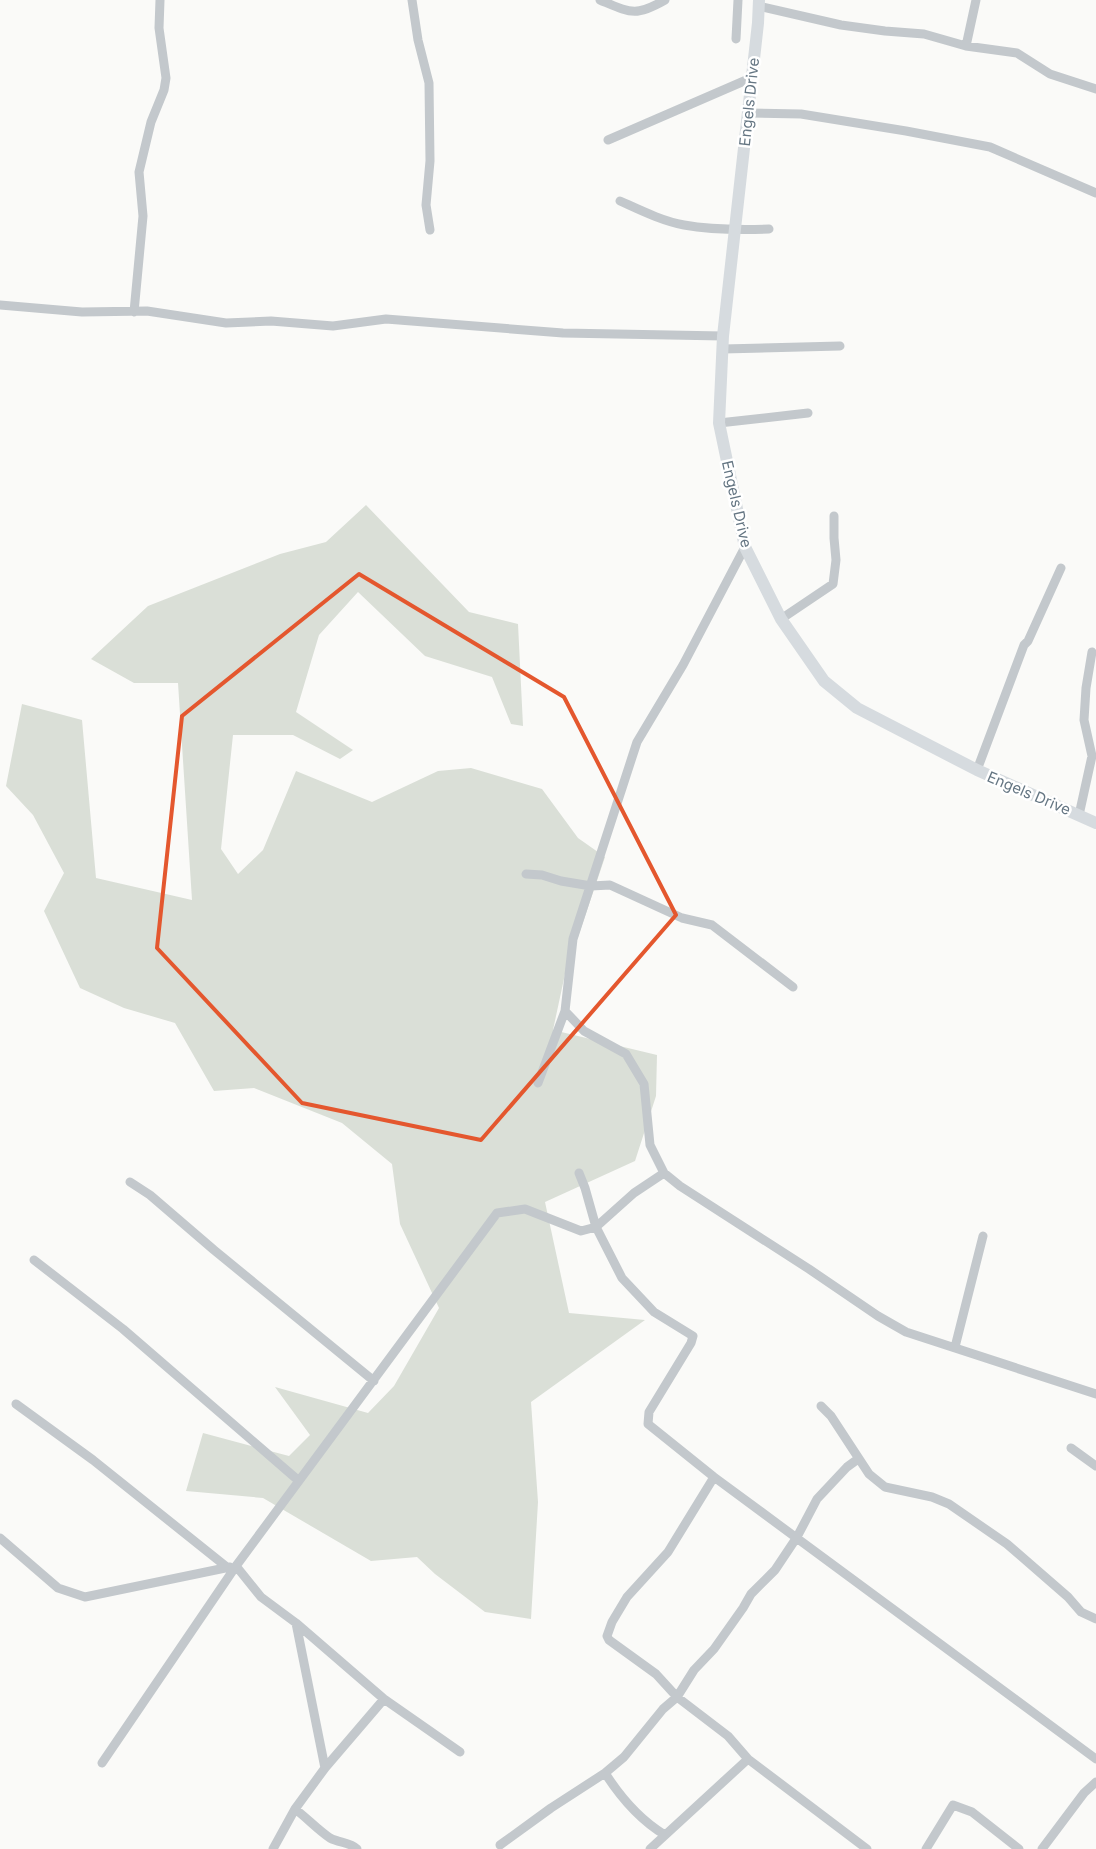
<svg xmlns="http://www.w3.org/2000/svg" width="1096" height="1849" font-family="Inter,sans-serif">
<rect width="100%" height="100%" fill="#fafaf8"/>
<path fill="#dadfd7" d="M366,505L469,612L518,624L523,726L511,724L492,677L425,656L358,592L319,635L296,712L353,750L340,759L293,735H233L221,849L238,874L263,850L296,771L372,802L438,771L471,768L542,789L578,838L605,857L578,937L568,960L553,1030L657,1055L656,1096L635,1161L545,1202L569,1313L645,1320L531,1402L538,1502L531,1619L485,1612L435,1574L417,1557L371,1561L263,1498L186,1491L203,1433L289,1456L310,1435L275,1387L368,1413L394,1386L439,1308L400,1224L392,1164L342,1123L254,1088L214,1091L175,1023L124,1008L80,988L44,911L64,873L33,815L6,786L22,704L82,720L96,878L192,900L178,683H134L91,659L148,606L280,554L326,542Z"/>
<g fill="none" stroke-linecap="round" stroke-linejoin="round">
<path stroke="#c3c8cc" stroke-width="9" d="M412,0L418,40L429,83L430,161L426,205L430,230
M600,0C631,13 635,17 665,0
M758,6L841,25L885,31L924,34L966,46L1017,53L1050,74L1096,89
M736,39L738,0
M966,46L976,0
M747,113L801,114L906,131L990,147L1096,193
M608,140L751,78
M620,201C640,210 662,221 684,225C712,230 740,230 769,229
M0,305L82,312L147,311L226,323L271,321L333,326L386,319L563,333L723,336
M134,312L143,216L139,172L151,122L164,90L166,78L159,28L160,0
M723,349L840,346
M719,423L808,413
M781,619L833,584L836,560L834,538V516
M977,770L1024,645L1028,641L1061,568
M1079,815L1092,756L1084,720L1086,688L1092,652
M526,874L542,875L561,881L591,886L610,885L682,918L712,925L793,987
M538,1083L565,1011
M579,1173L585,1188L596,1227L622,1278L654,1312L693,1336L691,1343L649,1412L648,1424L714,1477L1096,1759
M664,1173L650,1145L644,1084L626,1054L584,1031L565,1011L573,939L637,742L683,665L745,547
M130,1182L150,1195L214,1250L374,1381
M34,1260L123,1329L299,1481
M955,1347L983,1236
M16,1404L93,1460L228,1568
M821,1406L831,1416L869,1474L885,1487L932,1497L949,1504L1007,1544L1068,1597L1081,1612L1096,1619
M1071,1448L1096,1466
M714,1477L668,1552L627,1597L612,1622L607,1636L609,1640L656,1674L677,1697L728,1736L748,1759
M0,1538L58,1588L85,1597L230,1567
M236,1566L261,1597L296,1623L384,1699L460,1752
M102,1763L236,1566L497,1213L525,1209L581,1231L596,1227L634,1193L664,1173L680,1186L809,1269L878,1316L906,1332L1096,1394
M325,1768L384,1699
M605,1773C621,1798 640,1820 665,1835
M295,1809C307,1818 318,1830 330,1838C339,1843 350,1842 357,1849
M500,1845L551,1808L605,1773L624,1757L663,1709L677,1697L694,1670L714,1649L743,1608L751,1594L775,1570L797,1537L817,1499L847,1467L858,1459
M273,1849L295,1809L325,1768L296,1623
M650,1849L748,1759L867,1849
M926,1849L953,1805L972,1812L1019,1849
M1042,1849L1084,1793L1096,1782"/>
<path stroke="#d6dbdf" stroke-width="12" d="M759,0L758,23L723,336L719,423L745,547L781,619L824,681L857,708L977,770L1096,823"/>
</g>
<path fill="none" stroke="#e4572e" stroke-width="4" stroke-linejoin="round" d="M359,574L564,697L676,915L481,1140L302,1103L157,948L182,716Z"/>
<g text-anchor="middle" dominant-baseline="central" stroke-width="5" stroke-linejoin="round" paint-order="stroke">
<g font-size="15" fill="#657683" stroke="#fff">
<text transform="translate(749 102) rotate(-84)">Engels Drive</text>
<text transform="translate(737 504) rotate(77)">Engels Drive</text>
<text transform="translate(1029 793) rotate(23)">Engels Drive</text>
</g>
</g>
</svg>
